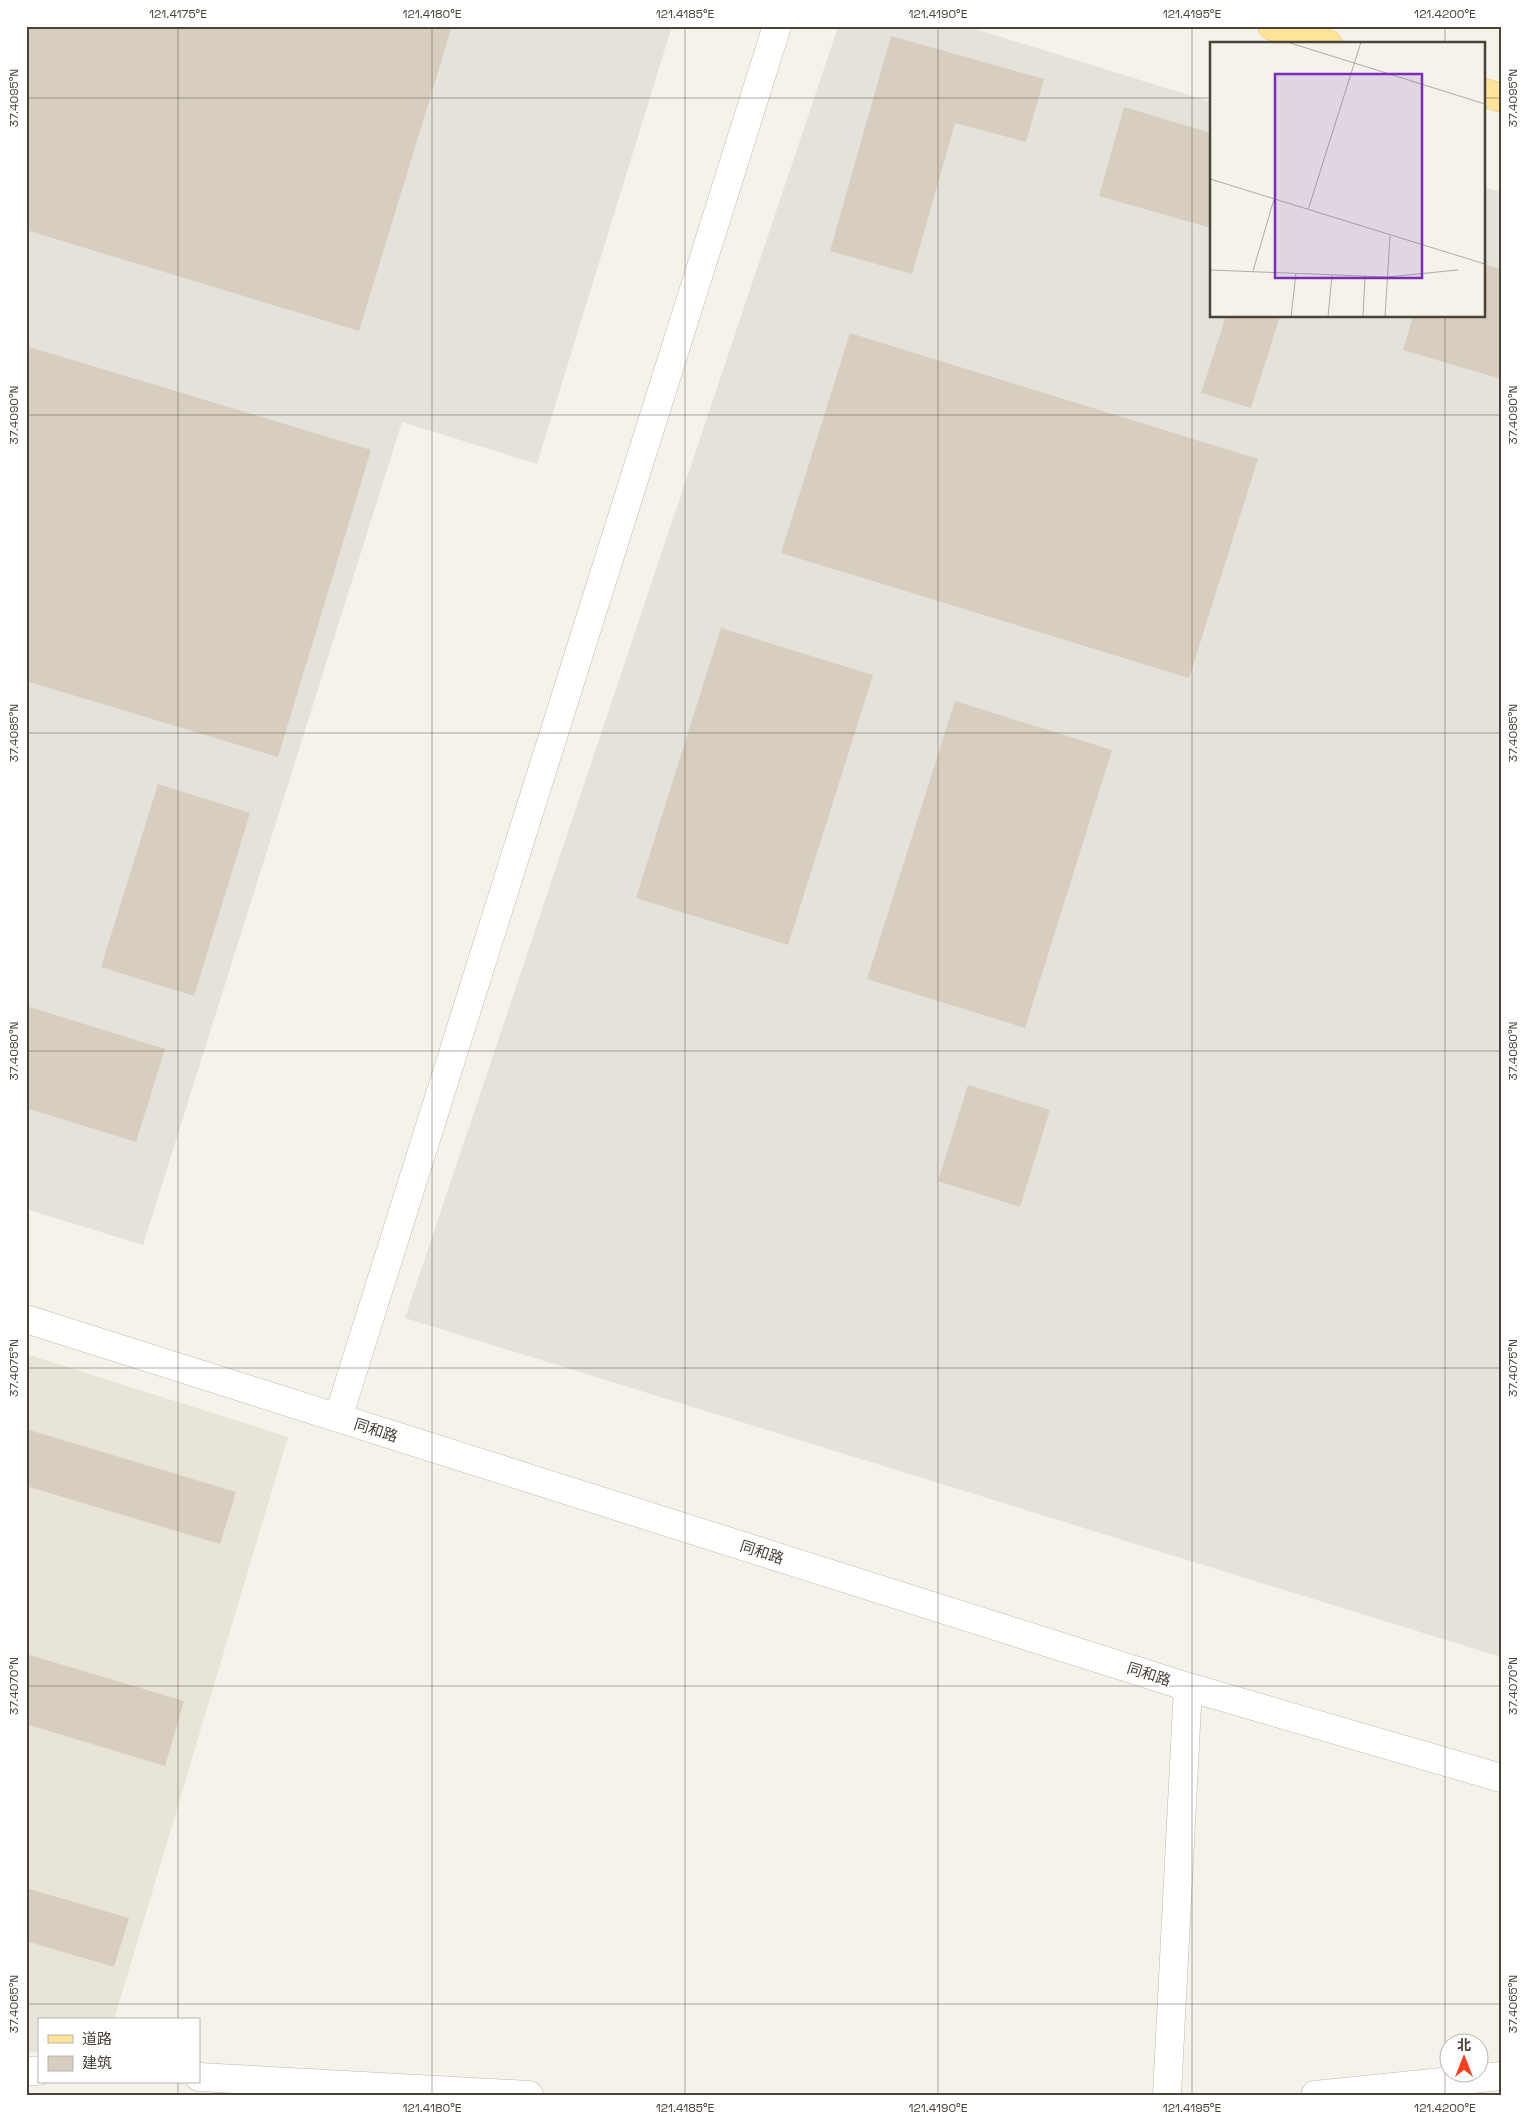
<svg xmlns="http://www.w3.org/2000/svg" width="1527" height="2121" font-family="'Space Grotesk','Noto Sans SC',sans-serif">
<rect width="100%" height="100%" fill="#f5f2ea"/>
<path fill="#e9e4d8" d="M26,1354L288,1437L114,2020H39V2052H26Z"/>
<path fill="#e5e1db" d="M26,26H672L537,464L402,422L143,1245L26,1209Z
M966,26L1211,102V316H1483V187L1501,192V1657L405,1318L838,27Z"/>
<path fill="#d7cebf" d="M26,26H452L359,331L26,230Z
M891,36L1044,79L1026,142L955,123L912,274L830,251Z
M1124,107L1211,133V228L1099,196Z
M1483,264L1501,269V379L1403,350L1413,316H1483Z
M1226,316H1280L1251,408L1201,393Z
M850,333L1258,459L1189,678L781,553Z
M26,346L371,450L278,757L26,681Z
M721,628L873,675L788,945L636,898Z
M955,701L1112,750L1025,1028L867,979Z
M158,784L250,813L194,996L101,967Z
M26,1006L165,1049L136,1142L26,1108Z
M968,1085L1050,1110L1020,1207L938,1181Z
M26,1429L236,1492L220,1544L26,1486Z
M26,1654L184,1701L165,1766L26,1724Z
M26,1888L129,1918L114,1967L26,1941Z"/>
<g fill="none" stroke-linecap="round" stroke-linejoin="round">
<defs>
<path id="minor" d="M26,1319L1188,1687L1501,1778
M338,1418L777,26
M26,2071H39
M199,2077L529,2095
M1167,2095L1188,1687
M1315,2095L1501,2076"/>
<path id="major" d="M1272,26L1328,44
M1483,92L1501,98"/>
</defs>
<use href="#minor" stroke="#c1baac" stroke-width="29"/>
<use href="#major" stroke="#e5c168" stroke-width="29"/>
<use href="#minor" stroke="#fff" stroke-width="28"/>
<use href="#major" stroke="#ffe399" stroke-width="28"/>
</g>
<path fill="none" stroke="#494338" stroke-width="1" stroke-opacity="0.45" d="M178,26V2020M432,26V2095M685,26V2095M938,26V2095M1192,26V2095M1445,26V44M26,98H1211M1483,98H1501M1445,316V2095M26,415H1501M26,733H1501M26,1051H1501M26,1368H1501M26,1686H1501M26,2004H1501M178,2082V2095"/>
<g text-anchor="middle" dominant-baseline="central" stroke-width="4" stroke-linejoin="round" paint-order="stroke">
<g font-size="15" fill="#494338" stroke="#fff">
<text transform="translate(376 1430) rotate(18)">同和路</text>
<text transform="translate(762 1552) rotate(18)">同和路</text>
<text transform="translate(1149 1674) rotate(18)">同和路</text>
</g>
</g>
<g transform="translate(1210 42)">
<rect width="275" height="275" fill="#f5f2ea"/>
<path fill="none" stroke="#b0aca3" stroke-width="1" d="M77,0L275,62M0,137L275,222M98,168L151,0M0,228L177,235L248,228M43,229L64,157M81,275L86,231M118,275L122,233M153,275L155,234M175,275L180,194"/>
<path fill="#7b2cbf" fill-opacity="0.15" stroke="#7b2cbf" stroke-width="2.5" d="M65,32H212V236H65Z"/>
<rect width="275" height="275" fill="none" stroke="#494338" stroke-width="2.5"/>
</g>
<rect width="1527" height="2121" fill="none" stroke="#ffffff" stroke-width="55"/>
<rect x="38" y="2018" width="162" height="65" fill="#ffffff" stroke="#b6b4af"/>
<rect x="48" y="2035" width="25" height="8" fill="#ffe399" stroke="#b6b4af"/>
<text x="82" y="2044" font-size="15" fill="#494338">道路</text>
<rect x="48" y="2056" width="25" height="15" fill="#d7cebf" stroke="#b6b4af"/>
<text x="82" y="2068" font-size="15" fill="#494338">建筑</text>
<g transform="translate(1464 2058)"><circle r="24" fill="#ffffff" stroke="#b6b4af"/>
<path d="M0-4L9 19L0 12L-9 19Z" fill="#fb3e1b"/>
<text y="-8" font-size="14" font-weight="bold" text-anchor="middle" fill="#494338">北</text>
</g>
<rect x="28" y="28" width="1472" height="2066" fill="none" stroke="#494338" stroke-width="2"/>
<g font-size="12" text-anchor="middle" fill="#494338">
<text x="178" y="18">121.4175°E</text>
<text x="432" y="18">121.4180°E</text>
<text x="685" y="18">121.4185°E</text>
<text x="938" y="18">121.4190°E</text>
<text x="1192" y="18">121.4195°E</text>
<text x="1445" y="18">121.4200°E</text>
<text transform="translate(14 98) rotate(-90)" y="4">37.4095°N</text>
<text transform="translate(1513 98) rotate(-90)" y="4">37.4095°N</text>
<text transform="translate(14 415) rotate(-90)" y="4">37.4090°N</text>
<text transform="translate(1513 415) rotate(-90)" y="4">37.4090°N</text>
<text transform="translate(14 733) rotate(-90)" y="4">37.4085°N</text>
<text transform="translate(1513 733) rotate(-90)" y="4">37.4085°N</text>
<text transform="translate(14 1051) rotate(-90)" y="4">37.4080°N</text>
<text transform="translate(1513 1051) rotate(-90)" y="4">37.4080°N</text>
<text transform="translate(14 1368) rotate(-90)" y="4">37.4075°N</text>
<text transform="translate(1513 1368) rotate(-90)" y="4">37.4075°N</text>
<text transform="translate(14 1686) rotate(-90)" y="4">37.4070°N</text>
<text transform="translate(1513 1686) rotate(-90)" y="4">37.4070°N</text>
<text transform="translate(14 2004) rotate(-90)" y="4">37.4065°N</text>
<text transform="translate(1513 2004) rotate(-90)" y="4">37.4065°N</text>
<text x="432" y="2112">121.4180°E</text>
<text x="685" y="2112">121.4185°E</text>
<text x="938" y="2112">121.4190°E</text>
<text x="1192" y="2112">121.4195°E</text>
<text x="1445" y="2112">121.4200°E</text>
</g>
</svg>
